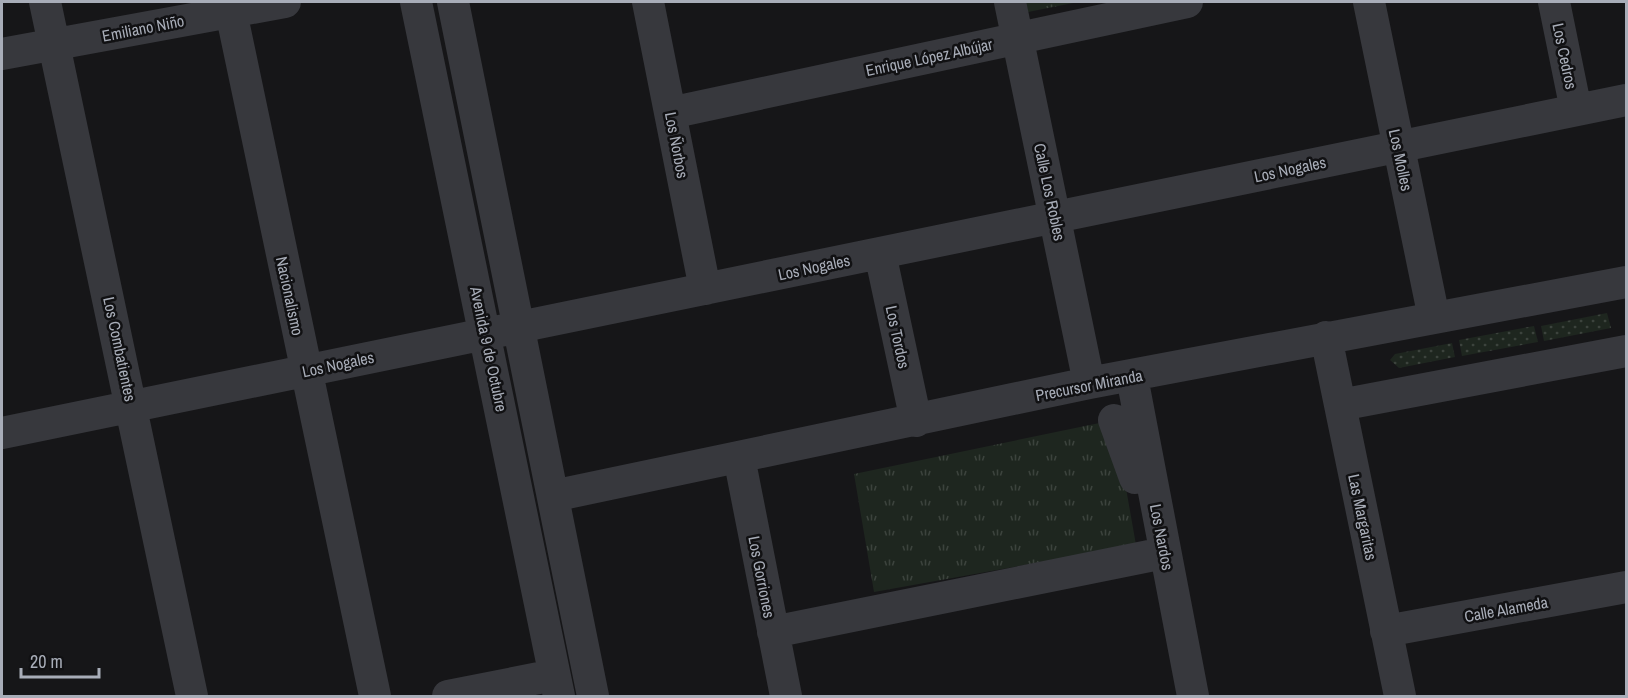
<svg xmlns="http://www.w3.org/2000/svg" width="1628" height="698" font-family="'Archivo Narrow',sans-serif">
<defs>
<pattern id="grass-dots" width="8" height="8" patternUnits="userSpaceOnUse" patternTransform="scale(1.5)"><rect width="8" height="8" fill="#1e261f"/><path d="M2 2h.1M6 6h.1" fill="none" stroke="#3c433d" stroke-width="1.8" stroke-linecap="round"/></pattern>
<pattern id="park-tufts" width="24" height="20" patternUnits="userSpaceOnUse" patternTransform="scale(1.5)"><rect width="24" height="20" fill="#1e261f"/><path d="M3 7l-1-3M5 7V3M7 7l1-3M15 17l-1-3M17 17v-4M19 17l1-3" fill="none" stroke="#3c433d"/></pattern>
</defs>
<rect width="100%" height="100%" fill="#161618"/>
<path fill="url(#grass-dots)" d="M1607,313L1611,328L1544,341L1541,326Z
M1534,326L1538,342L1462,356L1459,340Z
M1452,343L1455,357L1399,368L1390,360L1395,354Z"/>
<path fill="url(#park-tufts)" d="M1026,2H1078L1028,12Z
M1114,420L1136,545L874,592L854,474Z"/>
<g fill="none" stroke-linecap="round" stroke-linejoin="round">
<path stroke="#37383d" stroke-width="32" d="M45,2L192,696
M229,2L375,696
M416,2L559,696
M453,2L593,696
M648,2L705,289
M1010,2L1089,383
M1369,2L1434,318
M1554,2L1576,110
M2,54L285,2
M670,113L1187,2
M880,253L916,421
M1326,337L1400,696
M1132,377L1193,696
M1340,405L1626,351
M1114,420L1135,478
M2,433L1626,100
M739,457L786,696
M553,496L1089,383L1626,282
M1386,631L1626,587
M773,632L1164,553
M448,696L554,675"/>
</g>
<g text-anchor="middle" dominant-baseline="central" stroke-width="5" stroke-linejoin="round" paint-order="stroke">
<g font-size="16" fill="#a8adb8" stroke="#111113">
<text transform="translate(143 28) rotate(-11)">Emiliano Niño</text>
<text transform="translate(1565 56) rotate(78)">Los Cedros</text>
<text transform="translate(929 57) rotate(-12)">Enrique López Albújar</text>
<text transform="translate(677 145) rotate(79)">Los Ñorbos</text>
<text transform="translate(1401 160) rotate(78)">Los Molles</text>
<text transform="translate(1290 169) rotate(-12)">Los Nogales</text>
<text transform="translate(1050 192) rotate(78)">Calle Los Robles</text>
<text transform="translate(814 267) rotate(-12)">Los Nogales</text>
<text transform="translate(290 296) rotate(78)">Nacionalismo</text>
<text transform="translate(898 337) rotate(78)">Los Tordos</text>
<text transform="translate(120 349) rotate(78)">Los Combatientes</text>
<text transform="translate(489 349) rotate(78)">Avenida 9 de Octubre</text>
<text transform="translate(338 364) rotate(-12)">Los Nogales</text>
<text transform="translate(1089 385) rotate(-11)">Precursor Miranda</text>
<text transform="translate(1363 517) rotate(78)">Las Margaritas</text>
<text transform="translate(1162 537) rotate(79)">Los Nardos</text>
<text transform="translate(762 577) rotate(79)">Los Gorriones</text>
<text transform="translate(1506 609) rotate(-10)">Calle Alameda</text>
</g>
</g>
<rect width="1628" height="698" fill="none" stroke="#a8adb8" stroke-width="6"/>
<path d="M21 668v9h78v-9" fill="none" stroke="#a8adb8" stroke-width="3"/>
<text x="30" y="668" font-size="18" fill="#a8adb8" stroke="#111113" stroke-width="4.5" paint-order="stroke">20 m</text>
</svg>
